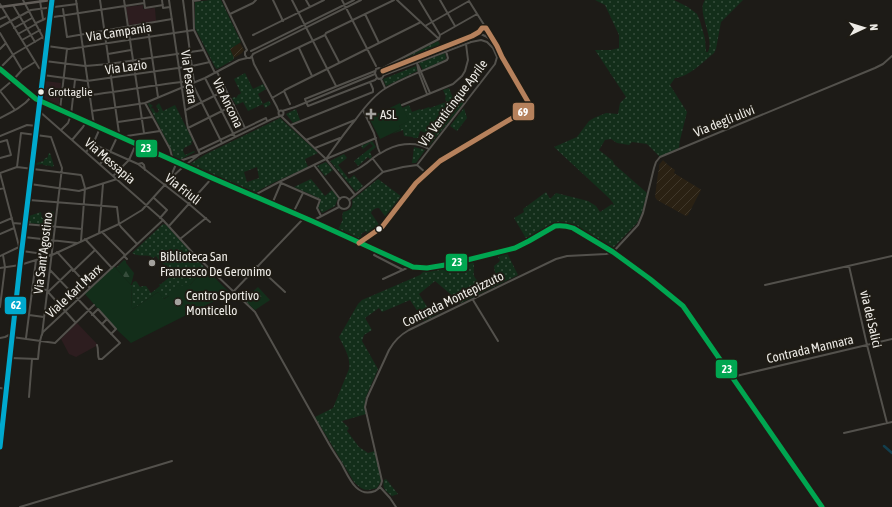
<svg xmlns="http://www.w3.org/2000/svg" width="892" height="507" font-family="'Asap Condensed',sans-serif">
<defs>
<pattern id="industrial-furrows" width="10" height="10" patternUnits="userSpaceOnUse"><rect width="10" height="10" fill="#2a2113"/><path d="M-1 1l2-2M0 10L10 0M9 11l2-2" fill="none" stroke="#3f372a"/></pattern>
<pattern id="green-dots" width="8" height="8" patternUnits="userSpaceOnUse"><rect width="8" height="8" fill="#132e1a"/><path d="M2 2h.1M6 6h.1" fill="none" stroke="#364c3b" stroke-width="1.8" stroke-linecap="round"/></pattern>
<pattern id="forest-firs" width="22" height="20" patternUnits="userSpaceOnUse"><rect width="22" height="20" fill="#132e1a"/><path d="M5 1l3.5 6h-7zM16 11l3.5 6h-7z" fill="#364c3b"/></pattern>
</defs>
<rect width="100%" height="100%" fill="#1d1b17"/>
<path fill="url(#industrial-furrows)" d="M240,43L244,50L242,53L234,58L229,49Z
M663,160L668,165L675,170L674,173L700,189L701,190L688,215L686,216L657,200L655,197L658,173L659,169V165Z"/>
<path fill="#2d1d1f" d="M143,5V9L155,8L156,21L129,25L126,7Z
M45,81L61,83L59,105H55L43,99Z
M77,323L98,345L76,357L69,354L61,339Z"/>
<path fill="url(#green-dots)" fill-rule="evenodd" d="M210,0H221L241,42L230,49L234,58L233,60L217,69L215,67L195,28V2Z
M595,0H674L688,7L697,14L700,21L705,39L706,52H708C715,37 696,12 705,0H743L721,22L716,49L714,53C703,62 689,77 675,78L670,85L687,112L680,140L679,148L660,157L647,144L632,142L629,145L617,143L611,139L605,140L599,150L613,161L614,164L647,193L642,212L637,223L613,248L609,247L577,227L563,222L552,224L527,240L514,218L524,212L523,209L546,192L550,199L556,193L588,201L596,206L600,212L612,204L614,206L613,203L609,198L554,147L577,137L589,121L594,118L606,113L618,114L620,103L626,97L595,50H611L619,48V35L605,5Z
M438,41L441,46L395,64V63Z
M445,53L446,59L423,70L419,63Z
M416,66L417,71L386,86L383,79Z
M245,73L253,89L263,84L266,89L258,94L263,104L269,101L271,104L265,108L263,104L248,111L243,102L236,105L232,98L235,97L236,98L237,97V96L241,93L234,79Z
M449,88L456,106L466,99V100L430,145L428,143L430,134L420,131L418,138H413V137L404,136L403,130L392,134L401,129L399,126L408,121L402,108L409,105L412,112L420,109L421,110L429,107L430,108L446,102L445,98L446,97L443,90Z
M149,103L153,106L151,107L152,109L153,108L155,112L157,113L159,111L156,106L159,103L163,111L175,105L193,141L191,142L192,144L184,148L183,151L185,155L194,151L195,152L178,161C175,158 171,157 173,153L148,104Z
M464,108L467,118L457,131L450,126Z
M296,109L300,120L293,123L286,114Z
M280,118L318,153L305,159L308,167L275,182L252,194L188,165L206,154ZM257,167L259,178L247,182L244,172Z
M372,141L376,147L370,152L372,157L370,159L368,157L358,166L354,161L373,146L370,143L363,149L361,146Z
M414,147L425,150L416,163H412Z
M50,153L54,166L51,167V166L43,165V164L35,165L36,163L44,161V159L48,157V154Z
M344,154L347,158L338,165L349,179L354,175L363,186L356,192L330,161Z
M326,162L333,170L325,176L317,166Z
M311,179L325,196L332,190L338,198L335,206L322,213L318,207L321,199L294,187Z
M378,179L402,197L387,219L379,208C375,208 372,210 371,213L380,226L367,235L366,231L361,234L362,238L359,241L337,232L343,219L342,218L343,212C349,211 354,208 352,200Z
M49,211L54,212L53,225L29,223V216L41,212L42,218H46L45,212Z
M163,224L166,225L205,268L189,286L163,299L158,292L133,309L132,308L131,285H132L133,282L136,281L140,287L143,286H146L151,293L160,286L159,284H161L171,276L170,272V268L160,262L156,256L153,258C147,253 140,258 132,253Z
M507,253L518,275L461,303L435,281L419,294L433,316L443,312L424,321L410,300L382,312L379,308L365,318L372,330L364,335L362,341L378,369L365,399L366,414L342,421L349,428L347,431L359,447L368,453L375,451L381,481L377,488C366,491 363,491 354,482L315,417L333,408L349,369C351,358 344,347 339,337L358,304L362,300L420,275L426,269L473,259C475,265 473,271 474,276C476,280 478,281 481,283C490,287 492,286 499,280V277L495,273L494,266L499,262L500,260L496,254Z
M386,479L398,494L392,496C385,491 382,488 384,480Z"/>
<path fill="url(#forest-firs)" d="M124,260L126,261V263L134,273L131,285L116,268Z
M258,287L270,300L255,310L244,300Z"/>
<path fill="#132e1a" d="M400,103L409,121L399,126L401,129L380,139L369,118Z
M114,266L131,285L132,308L133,309L158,292L164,299L169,296L168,293L178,285L189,286L205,268L230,293L131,343L116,329L84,293Z"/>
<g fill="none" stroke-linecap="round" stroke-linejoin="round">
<path stroke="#133f4e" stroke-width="2.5" d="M884,446L892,453"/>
<path stroke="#53514c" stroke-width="2" d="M23,0L46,43
M76,0L94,125
M124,0L144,133
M144,0L145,8L163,5
M162,0L163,8L170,7
M169,0L187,123L188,128L200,154
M193,0L194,30L215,73
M223,0L247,50
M273,0L283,21
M292,0L336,86
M306,0L310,7
M342,0L376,66
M397,0L439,39
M419,0L440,35L439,39
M440,0L455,26
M40,1L43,19
M193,1L200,0
M469,1L486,28
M0,4L39,68L44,71
M13,5L35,42
M63,9L67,37L172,19
M230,14L253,3L256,0
M365,14L379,43
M0,19L7,16
M36,23L47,18L144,3
M147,23L158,97
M425,26L469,1
M0,27L31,10L77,4
M14,28L32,18
M481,31V34L485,36L488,34L489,32
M0,33L22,70
M18,34L36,24
M253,35L324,0
M325,35L339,62
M440,35L477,14
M485,36L493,41
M22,40L40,30
M47,46L69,49L194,30
M299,48L312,76
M0,49L6,43
M247,50L245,52V55L247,58H250L252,56L253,54L361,0
M251,51L354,0
M108,54L131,50
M252,57L254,64L277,107L279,112
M45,61L85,66L109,64L204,50
M270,61L325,35L326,33L394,0
M417,63L419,73L427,94
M418,65L430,93
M0,68L14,54L43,37
M217,72L245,128
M43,75L87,81L192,66L210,62
M205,78L235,137
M377,78L375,73L376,69L379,68L381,69L439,39
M381,79L385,88
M192,83L222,143
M0,91L13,80L22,70L35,62
M0,91L15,110
M284,91L290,104
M73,97C112,93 151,85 191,81L194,82L183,0
M272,98L284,91L285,90L421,22
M306,102L308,106L375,80L377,78L379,79L382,78L384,75L471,42L481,40L487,42L493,48L497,57L495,64L417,165
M306,102L305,99L375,71
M145,103L170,149L173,161
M402,105L453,84L462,76L465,71L468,60L466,44
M60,110L67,49
M186,110L226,90
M363,110L374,133L378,148L380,153
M278.5 113a2.5 2.5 0 1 1 5 0a2.5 2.5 0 1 1-5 0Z
M39,111L163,220L192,252L255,312L329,444C333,451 337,457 341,463C348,475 356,499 375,491C379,489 381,486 382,481L365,407L367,398L389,350C394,341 400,335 409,330L556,259L567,256L606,254L613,252L638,225L643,213L654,168L656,162L660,157L875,68L883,64L892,56
M92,111L145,103L205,78L239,60L247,58
M282,111L295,107L375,74
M71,115L75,80
M281,116L326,159L355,195
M0,118C12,112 23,107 32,96
M118,122L152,117
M291,125L373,92V89L370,82
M188,128L234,105
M61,130L68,123L71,115
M0,136L27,125L37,126
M120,137L160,131
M72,140L83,127L86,122
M306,140L355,120
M0,142L7,140L11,155L0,158
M93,144L138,164L189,204L210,222
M315,148L340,138
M199,150L266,118L267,121
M86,152L93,144L100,128
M326,159C336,145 345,132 356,119C364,108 374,95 386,88C404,77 426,70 445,61L447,60L448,58L446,51
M373,159L383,172
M100,164L110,152L119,133L100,0
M138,164L142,163L144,165L145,170
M314,165L340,199
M17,167L21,133L51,137L62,168L42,335
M0,173L17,167L81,175L82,177L85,188L81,241
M0,173L21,254
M349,173C358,170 366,164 373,158C376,156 378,154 381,153C395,144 414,140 429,149
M113,176L129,160L136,144
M170,178L177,162L200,154L272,119L280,116
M279,182L320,200L317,208L321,216
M30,184L79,191L117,179
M0,189L4,188
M253,196L279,182L326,159L376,138
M338 203a6 6 0 1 1 12 0a6 6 0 1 1-12 0Z
M154,198L167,210L160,218
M29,200L117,207L119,224L121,227L137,244
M349,200L383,172L403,167L417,165L426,173
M272,204L281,183
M293,213L303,193
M312,221L339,207
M0,223L12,218
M13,223L82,229
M169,226L212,178
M102,232L125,255
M99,233L103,184
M0,234L14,228
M24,237L77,243
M85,239L112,268
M180,239L206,218
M359,243L382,227L416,183L440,161L531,107L509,69L502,57L497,46L486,28H482L479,32L472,36L383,71
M22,251L51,255
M377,251L374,255L403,270
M57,252L90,288
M0,256L19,247
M124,256L127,259
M257,266L285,292
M849,266L867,345L887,423
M0,268L20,265L52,255L119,224L142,210L170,179L184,166L200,154
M50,270L120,343L102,359H99C97,355 99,350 97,345
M73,271L95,250
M383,279L407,268
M765,285L892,256
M33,288L47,290
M48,292L75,322
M48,292L72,269
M233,292L304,218
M473,300L498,341
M0,307L5,267L3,255
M29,315L44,317
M92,315L98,309L116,329L111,334
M102,324L107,319
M12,337L55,343L94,305
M0,338L5,337L13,333
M26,338L36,260
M10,358L38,359C39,350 39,339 43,332L163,220
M732,377L892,339
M0,388L6,389
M29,397L32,359
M844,433L892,422
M380,487L390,498L396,507
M20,507L172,461"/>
<path stroke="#605c57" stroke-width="2.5" d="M0,7L51,0
M0,69L36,99L212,178L312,221L413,267L427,268L451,264L515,248L529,241L555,226C562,225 567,226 573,228L613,252L650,279L683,306L822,507
M0,447L20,265L52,0"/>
<defs>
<path id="bus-1" d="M0,69L36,99L212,178L312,221L413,267L427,268L451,264L515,248L529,241L555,226C562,225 567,226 573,228L613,252L650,279L683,306L822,507"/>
<path id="bus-2" d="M359,243L382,227L416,183L440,161L531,107L509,69L502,57L497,46L486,28H482L479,32L472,36L383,71"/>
<path id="bus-3" d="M0,447L20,265L52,0"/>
</defs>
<use href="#bus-1" stroke="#1f1c15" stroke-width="8"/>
<use href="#bus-2" stroke="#1f1c15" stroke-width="8"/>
<use href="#bus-3" stroke="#1f1c15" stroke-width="8"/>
<use href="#bus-1" stroke="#00a651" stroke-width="5"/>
<use href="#bus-2" stroke="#b6815c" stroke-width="5"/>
<use href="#bus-3" stroke="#00a9ce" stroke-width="5"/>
</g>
<g fill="#edebe6" stroke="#1f1c15" stroke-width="1.5">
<circle cx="41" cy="92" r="3.5"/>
<circle cx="379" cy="229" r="3.5"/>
</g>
<g fill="#a4a29e" stroke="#1f1c15" stroke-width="1.5">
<path d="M369 108h4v4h4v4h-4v4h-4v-4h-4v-4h4z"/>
<circle cx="152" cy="263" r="4"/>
<circle cx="178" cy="302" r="4"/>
</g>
<g text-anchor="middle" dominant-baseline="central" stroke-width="4" stroke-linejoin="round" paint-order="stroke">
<g font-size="12" fill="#edebe6" stroke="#1f1c15" text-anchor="start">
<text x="48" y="92">Grottaglie</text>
</g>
<g font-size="13" fill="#edebe6" stroke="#1f1c15">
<text transform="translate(119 32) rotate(-9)">Via Campania</text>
<text transform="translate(126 67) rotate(-8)">Via Lazio</text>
<text transform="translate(189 77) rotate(82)">Via Pescara</text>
<text transform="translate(228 103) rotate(64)">Via Ancona</text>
<text transform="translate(453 103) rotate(-53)">Via Venticinque Aprile</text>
<text transform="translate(724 121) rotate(-22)">Via degli ulivi</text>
<text transform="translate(110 161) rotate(41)">Via Messapia</text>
<text transform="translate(183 189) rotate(38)">Via Friuli</text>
<text transform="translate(43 253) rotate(-83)">Via Sant'Agostino</text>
<text transform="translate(74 291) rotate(-43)">Viale Karl Marx</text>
<text transform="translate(453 299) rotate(-26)">Contrada Montepizzuto</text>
<text transform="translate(871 319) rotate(77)">via dei Salici</text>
<text transform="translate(810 349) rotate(-13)">Contrada Mannara</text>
</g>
<g font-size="13" fill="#edebe6" stroke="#1f1c15" text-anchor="start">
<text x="380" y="114">ASL</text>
<text x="160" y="256">Biblioteca San<tspan x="160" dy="15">Francesco De Geronimo</tspan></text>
<text x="186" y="295">Centro Sportivo<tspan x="186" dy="15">Monticello</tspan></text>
</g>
</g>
<g stroke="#1f1c15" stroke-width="1.5">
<rect x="512" y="102" width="23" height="19" rx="4" fill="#b6815c"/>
<rect x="135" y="139" width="23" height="19" rx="4" fill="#00a651"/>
<rect x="445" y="253" width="23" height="19" rx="4" fill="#00a651"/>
<rect x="4" y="296" width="23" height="19" rx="4" fill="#00a9ce"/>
<rect x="715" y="359" width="23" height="20" rx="4" fill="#00a651"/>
</g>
<g font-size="11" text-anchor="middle" font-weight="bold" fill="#fff">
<text x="523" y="116">69</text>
<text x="146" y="152">23</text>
<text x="457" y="266">23</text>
<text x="16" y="309">62</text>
<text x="727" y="373">23</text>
</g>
<g transform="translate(864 28) rotate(86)" stroke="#1f1c15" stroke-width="3" paint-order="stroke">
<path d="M0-3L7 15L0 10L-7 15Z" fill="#edebe6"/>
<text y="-6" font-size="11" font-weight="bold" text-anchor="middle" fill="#edebe6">N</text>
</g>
</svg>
